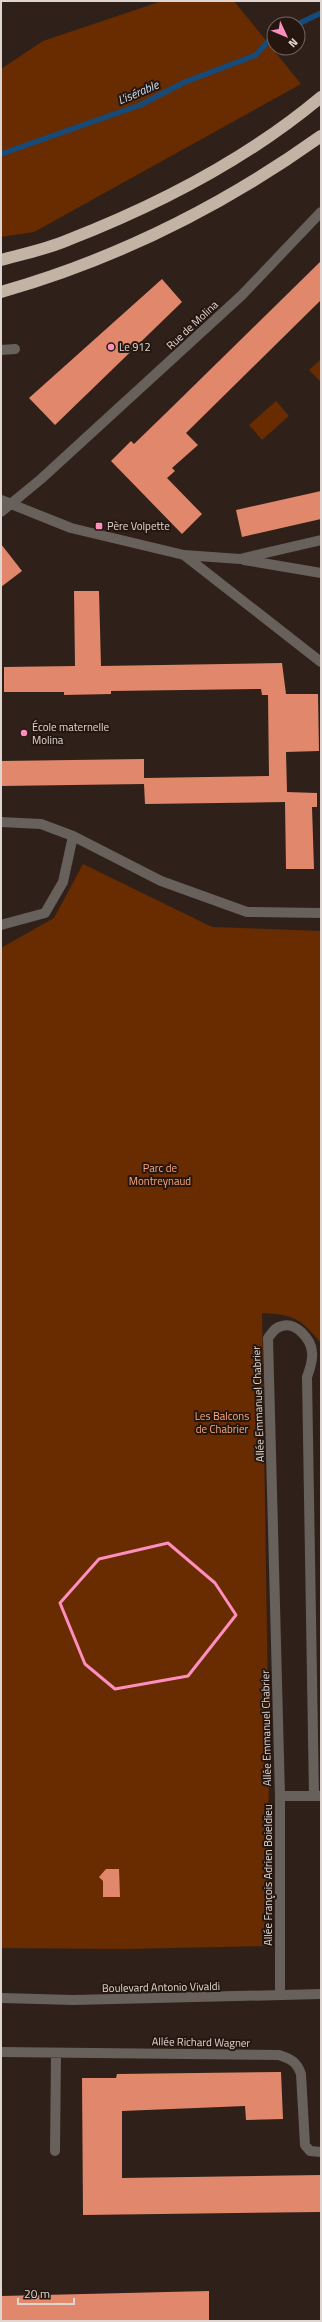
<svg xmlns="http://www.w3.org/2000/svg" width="322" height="2322" font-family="'Titillium Web',sans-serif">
<rect width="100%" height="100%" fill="#2f2119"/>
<path fill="#692b00" d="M162,1H234L301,84L34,232L1,237V69L43,41Z
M321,359V382L309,370Z
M276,401L289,416L262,440L249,425Z
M83,864L212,927L321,931V1343C299,1318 296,1315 262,1313L269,1762L267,1946L125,1949L1,1948V948L54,918Z"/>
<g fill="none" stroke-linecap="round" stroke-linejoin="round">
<path stroke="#164a78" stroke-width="5.5" d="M298,24L321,13
M1,154L140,105L185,82L256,55L274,35"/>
</g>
<path fill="#e1876c" d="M321,261V300L186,433L198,445L172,468L175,471L167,478L202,514L182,534L111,461L131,441L134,444L166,413Z
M162,279L182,302L55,425L29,398Z
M321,491V519L242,537L236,510Z
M1,544L22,571L1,587Z
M74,591H99L101,666L282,663L286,694H318L319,751L286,752L287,792L317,793V807H312L314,869H286L285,802L145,804L144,784L1,786V761L144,759V778L269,776L268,695H262L261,689L111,691V694L64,695V692H4V667L75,666Z
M106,1869H119L120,1897H103V1881L99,1877Z
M281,2072L283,2119L246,2120L245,2106L122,2111V2178L321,2175V2212L83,2215L82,2078H116L117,2074Z
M209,2291V2321H1V2296Z"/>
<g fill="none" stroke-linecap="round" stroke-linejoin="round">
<path stroke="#67605b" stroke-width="10" d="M1,350L15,349
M1,500L71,528L184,555L240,559L321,540
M1,512L41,479L242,295L321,212
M184,555L321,662
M244,560L321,573
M1,822L41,824L73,836L161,881L247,912L321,913
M1,925L45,913L63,882L73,836
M280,1796L268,1338C272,1333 275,1327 282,1326C296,1322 311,1339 312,1352C313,1360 310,1369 307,1377L314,1796
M280,1995V1796H321
M1,1998L74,2000L321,1994
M1,2052L279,2055C291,2059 297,2062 301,2074L305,2145L310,2151L321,2152
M55,2151L56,2053"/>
<path stroke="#c3b3a5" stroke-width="12" d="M1,260C23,254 47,249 68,240C158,205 247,159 321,97
M1,292C117,259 223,206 321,136"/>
</g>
<path fill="none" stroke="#fd8ebe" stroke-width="3" stroke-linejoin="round" d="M168,1543L215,1583L236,1615L188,1676L115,1689L85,1664L60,1603L99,1559Z"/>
<g fill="#fd8ebe" stroke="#251710" stroke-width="1.5">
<circle cx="111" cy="347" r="4"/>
<rect x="95" y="522" width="8" height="8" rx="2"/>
<circle cx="24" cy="733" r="4"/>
</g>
<g text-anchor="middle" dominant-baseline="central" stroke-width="4" stroke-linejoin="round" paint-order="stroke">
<g font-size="11" fill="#e0d6d1" stroke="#251710">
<text transform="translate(192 325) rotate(-43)">Rue de Molina</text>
<text transform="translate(258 1404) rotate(-92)">Allée Emmanuel Chabrier</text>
<text transform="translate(266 1728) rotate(-91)">Allée Emmanuel Chabrier</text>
<text transform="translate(268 1875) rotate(-90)">Allée François Adrien Boieldieu</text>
<text transform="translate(161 1987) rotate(-1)">Boulevard Antonio Vivaldi</text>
<text transform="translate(201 2042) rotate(1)">Allée Richard Wagner</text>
</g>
<g font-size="11" fill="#e0d6d1" stroke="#251710" text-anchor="start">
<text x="119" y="347">Le 912</text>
<text x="107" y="526">Père Volpette</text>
<text x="32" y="727">École maternelle<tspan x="32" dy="13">Molina</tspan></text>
</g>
<g font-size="11" fill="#fda87b" stroke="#251710">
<text x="160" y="1168">Parc de<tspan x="160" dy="13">Montreynaud</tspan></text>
<text x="222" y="1416">Les Balcons<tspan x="222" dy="13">de Chabrier</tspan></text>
</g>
<g font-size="12" font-style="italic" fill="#cedff0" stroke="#251710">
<text transform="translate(138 92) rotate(-23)">L'isérable</text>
</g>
</g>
<rect width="322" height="2322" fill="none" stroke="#e0d6d1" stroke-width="4"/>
<g transform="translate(286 36) rotate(134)"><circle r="19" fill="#251710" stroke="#70635d"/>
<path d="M0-3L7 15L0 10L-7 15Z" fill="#fd8ebe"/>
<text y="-6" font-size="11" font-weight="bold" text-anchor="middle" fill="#e0d6d1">N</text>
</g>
<path d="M18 2298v6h56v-6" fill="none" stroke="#e0d6d1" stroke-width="2"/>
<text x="24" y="2298" font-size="12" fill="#e0d6d1" stroke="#251710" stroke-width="3" paint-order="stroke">20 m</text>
</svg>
